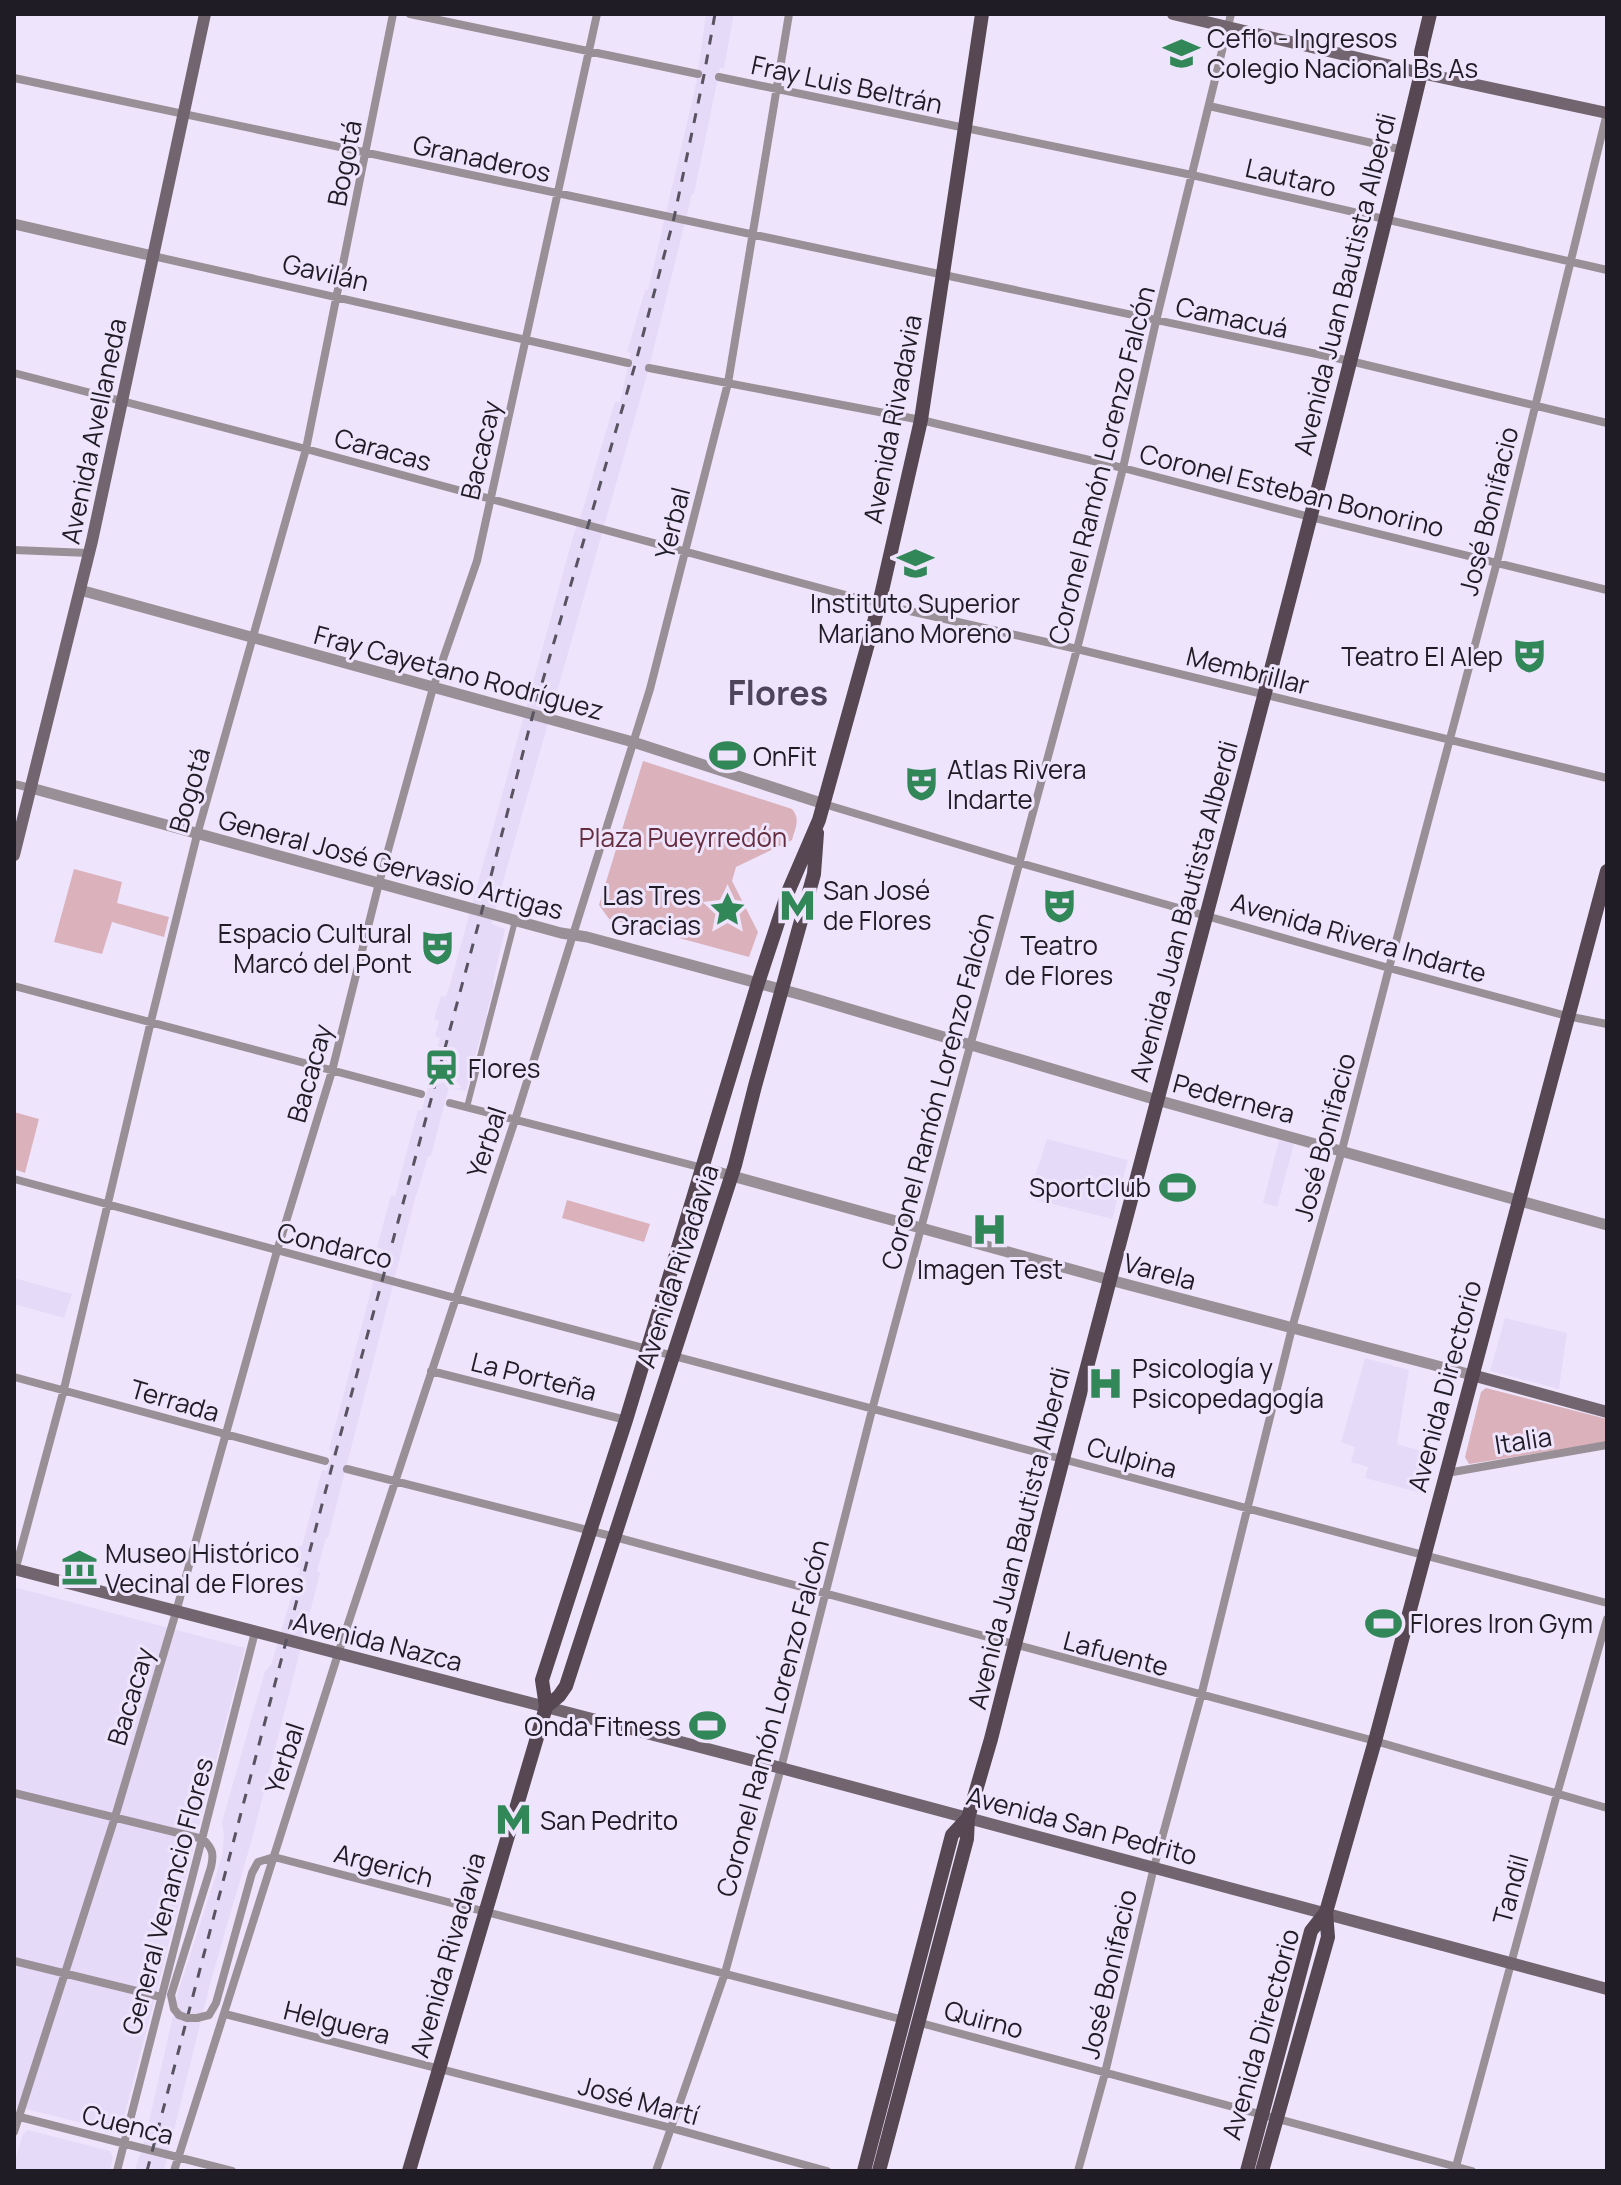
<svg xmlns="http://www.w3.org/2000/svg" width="1621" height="2185" font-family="Manrope,sans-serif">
<rect width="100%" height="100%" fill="#eee5fd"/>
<path fill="#e6daf9" d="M706,14H734L724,68H720L694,194H692L649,368L497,903L492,924L505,929L493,983L494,986L486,1015L489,1016L484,1034H481L466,1091L449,1087L431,1156H428L417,1194L416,1195L328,1538H326L317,1571L320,1573L252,1839L209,1988L164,2171H136V2166L145,2139L179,1989L222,1856L224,1837L222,1822L265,1671L271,1665L300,1568L294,1566L299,1546H302L322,1470L327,1471L332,1451L329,1449L382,1249L377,1247L391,1195L395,1196L418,1110H422L440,1038L435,1036L439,1021L434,1019L441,996L445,997L449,988L574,533L581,515L615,401L620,402L631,353L627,352L645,290H648L696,84Z
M1047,1139L1128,1160L1112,1219L1028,1198Z
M1279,1140L1294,1144L1277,1207L1263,1203Z
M14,1278L72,1294L64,1318L14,1304Z
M1505,1318L1567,1333L1559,1389L1490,1371Z
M1365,1358L1409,1370L1397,1444L1432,1454L1421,1493L1365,1478L1368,1467L1351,1462L1355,1447L1341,1442Z
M14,1587L245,1648L121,2129L118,2132L14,2106Z
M28,2130L110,2151L113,2157L110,2171H14V2163L23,2134Z"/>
<path fill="#dbb1bb" d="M643,761L792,809C801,819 795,829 792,840L736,867L732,881L758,932L749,957L609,919L599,905Z
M74,869L122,882L117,903L169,917L164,937L112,922L102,954L54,942Z
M14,1112L39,1119L25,1173L14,1169Z
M567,1200L650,1224L644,1242L562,1218Z
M1486,1388L1607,1419V1442L1469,1464L1465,1457L1481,1392Z"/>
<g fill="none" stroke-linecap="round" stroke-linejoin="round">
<path stroke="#999097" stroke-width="6" d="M467,1107L515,921"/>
<path stroke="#999097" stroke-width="8" d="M410,14L698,74
M719,77L1192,175L1607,270
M14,78L1350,361L1607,423
M1209,106L1403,150
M153,256L628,363
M649,368L921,420L1123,468L1310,517L1607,590
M14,373L306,449L879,604L1077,649L1607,778
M14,550L89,553
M14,784L31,788
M824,804L1020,863L1389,968L1567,1016L1607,1024
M14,986L421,1094
M450,1103L703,1168
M14,1179C363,1274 712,1367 1062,1459C1244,1507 1425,1556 1607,1603
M431,1371L626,1420
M14,1377L325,1461
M347,1469L615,1537L1375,1741L1607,1808
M1447,1473L1607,1445
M15,1571L64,1389L151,1021L197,835L306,449L393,14
M14,1793L203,1839C213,1849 214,1854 211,1867L171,1995L174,2009L179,2015
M274,1857L904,2020
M14,1961L161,1997
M225,2014L671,2128L827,2171
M197,2018L209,2015L216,2003L252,1873L258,1862L274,1857
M917,2022L1472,2171
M16,2116L232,2171
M14,2132L115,1817L176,1612L277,1251L332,1071L379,883L433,688L477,561L597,14
M1455,2170L1557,1794L1607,1619
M117,2171L255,1632
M174,2171L338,1654L515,1120L650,689L728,383L789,14
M656,2171L725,1973L781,1768L872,1410L1077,649L1123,468L1156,321L1231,14
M1078,2171L1105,2073L1154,1867L1201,1696L1292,1328L1342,1150L1389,968L1497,562L1607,113"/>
<path stroke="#999097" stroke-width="11" d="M14,224L153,256
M80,590L633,742L824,804
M31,788L561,933L587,937L802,995L1157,1100L1607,1225
M703,1168L1110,1280L1472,1375"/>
<path stroke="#72656f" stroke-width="12" d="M1173,14L1421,73L1607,113
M14,855L92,541L205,14
M1472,1375L1607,1412
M14,1569L781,1768L1607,1989"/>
<path stroke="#564753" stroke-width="14" d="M546,1707L559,1696L566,1686L735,1165L755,1086L814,874L817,833
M409,2171L546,1707L542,1680L626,1420L758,983L788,892L819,820L879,604L921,420L982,14
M864,2171L952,1835L968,1818
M879,2171L967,1839L968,1818L991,1739C1131,1183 1288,631 1421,73V52L1430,14
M1247,2171L1311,1931L1326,1912L1375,1741L1607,871
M1262,2171L1328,1937L1326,1912"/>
<path stroke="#585360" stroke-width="3" stroke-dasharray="10 10" stroke-linecap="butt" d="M147,2171L335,1455L479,922L533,714L635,365L674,218L704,75L715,14"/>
<path stroke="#999097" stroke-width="8" d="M179,2015L187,2018H197"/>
</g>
<defs>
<symbol id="university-bare" viewBox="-9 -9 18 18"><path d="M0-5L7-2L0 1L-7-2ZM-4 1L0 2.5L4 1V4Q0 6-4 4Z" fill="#328759" stroke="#eee5fd" stroke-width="2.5" paint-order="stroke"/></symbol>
<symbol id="theatre-bare" viewBox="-9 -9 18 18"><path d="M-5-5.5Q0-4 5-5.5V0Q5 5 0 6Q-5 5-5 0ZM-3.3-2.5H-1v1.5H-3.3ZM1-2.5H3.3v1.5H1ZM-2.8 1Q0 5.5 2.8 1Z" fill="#328759" stroke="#eee5fd" stroke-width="2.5" paint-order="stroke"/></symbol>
<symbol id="stadium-bare" viewBox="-9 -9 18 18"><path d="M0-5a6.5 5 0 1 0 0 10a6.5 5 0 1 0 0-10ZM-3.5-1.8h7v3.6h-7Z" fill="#328759" stroke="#eee5fd" stroke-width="2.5" paint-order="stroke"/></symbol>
<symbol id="metro-bare" viewBox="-9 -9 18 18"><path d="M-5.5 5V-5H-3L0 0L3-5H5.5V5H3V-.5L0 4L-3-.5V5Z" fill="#328759" stroke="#eee5fd" stroke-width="2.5" paint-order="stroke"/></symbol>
<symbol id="sight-bare" viewBox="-9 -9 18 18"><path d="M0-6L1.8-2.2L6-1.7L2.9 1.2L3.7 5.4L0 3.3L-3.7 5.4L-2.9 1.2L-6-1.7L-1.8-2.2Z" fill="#328759" stroke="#eee5fd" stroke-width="2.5" paint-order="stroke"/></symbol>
<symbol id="station-bare" viewBox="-9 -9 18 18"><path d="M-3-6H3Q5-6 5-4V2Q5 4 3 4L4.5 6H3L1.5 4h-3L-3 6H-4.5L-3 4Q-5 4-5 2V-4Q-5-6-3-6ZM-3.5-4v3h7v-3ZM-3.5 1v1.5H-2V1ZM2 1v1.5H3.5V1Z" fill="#328759" stroke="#eee5fd" stroke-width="2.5" paint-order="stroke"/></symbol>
<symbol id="hospital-bare" viewBox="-9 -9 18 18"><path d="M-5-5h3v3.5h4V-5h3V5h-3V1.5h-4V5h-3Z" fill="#328759" stroke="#eee5fd" stroke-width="2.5" paint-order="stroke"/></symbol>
<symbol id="museum-bare" viewBox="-9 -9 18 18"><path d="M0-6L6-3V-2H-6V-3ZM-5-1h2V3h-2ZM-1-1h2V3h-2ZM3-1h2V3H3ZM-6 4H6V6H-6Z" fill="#328759" stroke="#eee5fd" stroke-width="2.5" paint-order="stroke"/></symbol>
</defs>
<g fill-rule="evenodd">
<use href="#university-bare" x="1156" y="28" width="51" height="51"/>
<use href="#university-bare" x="890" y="538" width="51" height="51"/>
<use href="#theatre-bare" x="1504" y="630" width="51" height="51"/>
<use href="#stadium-bare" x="702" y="730" width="51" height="51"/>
<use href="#theatre-bare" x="896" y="758" width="51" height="51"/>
<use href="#metro-bare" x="772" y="880" width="51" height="51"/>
<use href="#theatre-bare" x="1034" y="880" width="51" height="51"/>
<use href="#sight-bare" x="702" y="884" width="51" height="51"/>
<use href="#theatre-bare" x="412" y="922" width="51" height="51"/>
<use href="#station-bare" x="416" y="1042" width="51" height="51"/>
<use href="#stadium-bare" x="1152" y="1162" width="51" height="51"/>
<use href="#hospital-bare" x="964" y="1204" width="51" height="51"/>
<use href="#hospital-bare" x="1080" y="1358" width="51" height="51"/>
<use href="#museum-bare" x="54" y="1542" width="51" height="51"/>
<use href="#stadium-bare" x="1358" y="1598" width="51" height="51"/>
<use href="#stadium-bare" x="682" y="1700" width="51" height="51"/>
<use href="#metro-bare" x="488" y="1794" width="51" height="51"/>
</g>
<g text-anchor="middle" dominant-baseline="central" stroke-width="6" stroke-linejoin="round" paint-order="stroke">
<g font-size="26" fill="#201c25" stroke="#eee5fd" text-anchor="start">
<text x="1207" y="38">Ceflo - Ingresos<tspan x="1207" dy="30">Colegio Nacional Bs As</tspan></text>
<text x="915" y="603" text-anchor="middle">Instituto Superior<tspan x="915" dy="30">Mariano Moreno</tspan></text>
<text x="1503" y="656" text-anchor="end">Teatro El Alep</text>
<text x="753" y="756">OnFit</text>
<text x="947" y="769">Atlas Rivera<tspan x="947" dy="30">Indarte</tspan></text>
<text x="823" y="890">San José<tspan x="823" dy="30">de Flores</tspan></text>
<text x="701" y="895" text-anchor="end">Las Tres<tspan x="701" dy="30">Gracias</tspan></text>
<text x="412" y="933" text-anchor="end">Espacio Cultural<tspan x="412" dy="30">Marcó del Pont</tspan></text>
<text x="1059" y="945" text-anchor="middle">Teatro<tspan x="1059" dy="30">de Flores</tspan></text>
<text x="468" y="1068">Flores</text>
<text x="1151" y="1187" text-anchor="end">SportClub</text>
<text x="990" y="1269" text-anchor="middle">Imagen Test</text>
<text x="1132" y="1368">Psicología y<tspan x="1132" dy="30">Psicopedagogía</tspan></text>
<text x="105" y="1553">Museo Histórico<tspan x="105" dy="30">Vecinal de Flores</tspan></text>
<text x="1410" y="1623">Flores Iron Gym</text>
<text x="681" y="1726" text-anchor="end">Onda Fitness</text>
<text x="540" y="1820">San Pedrito</text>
</g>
<g font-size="26" fill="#201c25" stroke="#eee5fd">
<text transform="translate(847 84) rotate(12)">Fray Luis Beltrán</text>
<text transform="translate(482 158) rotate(12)">Granaderos</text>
<text transform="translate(344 163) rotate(-79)">Bogotá</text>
<text transform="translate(1291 177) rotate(13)">Lautaro</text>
<text transform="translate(326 272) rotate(13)">Gavilán</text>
<text transform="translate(1344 284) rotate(-76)">Avenida Juan Bautista Alberdi</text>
<text transform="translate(1232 317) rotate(12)">Camacuá</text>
<text transform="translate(892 419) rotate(-79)">Avenida Rivadavia</text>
<text transform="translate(93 431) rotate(-78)">Avenida Avellaneda</text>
<text transform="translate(383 449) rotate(15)">Caracas</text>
<text transform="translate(480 450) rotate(-77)">Bacacay</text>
<text transform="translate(1101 465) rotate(-76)">Coronel Ramón Lorenzo Falcón</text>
<text transform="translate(1292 490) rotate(14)">Coronel Esteban Bonorino</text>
<text transform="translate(1488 511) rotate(-76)">José Bonifacio</text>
<text transform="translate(672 523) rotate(-76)">Yerbal</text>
<text transform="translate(1248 670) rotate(14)">Membrillar</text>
<text transform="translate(459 672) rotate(15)">Fray Cayetano Rodríguez</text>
<text transform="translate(189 790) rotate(-74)">Bogotá</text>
<text transform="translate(391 864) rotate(15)">General José Gervasio Artigas</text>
<text transform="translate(1183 911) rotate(-75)">Avenida Juan Bautista Alberdi</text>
<text transform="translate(1359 937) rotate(16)">Avenida Rivera Indarte</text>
<text transform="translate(309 1073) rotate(-74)">Bacacay</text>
<text transform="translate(937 1091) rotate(-75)">Coronel Ramón Lorenzo Falcón</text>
<text transform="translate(1234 1098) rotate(15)">Pedernera</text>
<text transform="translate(1324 1137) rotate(-75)">José Bonifacio</text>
<text transform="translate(486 1142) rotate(-72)">Yerbal</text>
<text transform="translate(335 1245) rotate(14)">Condarco</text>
<text transform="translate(677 1266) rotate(-72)">Avenida Rivadavia</text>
<text transform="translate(1160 1271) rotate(15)">Varela</text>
<text transform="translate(534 1376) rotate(14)">La Porteña</text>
<text transform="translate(1444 1386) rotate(-75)">Avenida Directorio</text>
<text transform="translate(175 1400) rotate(16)">Terrada</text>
<text transform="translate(1523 1440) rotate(-9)">Italia</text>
<text transform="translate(1132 1457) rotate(15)">Culpina</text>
<text transform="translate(1018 1538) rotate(-76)">Avenida Juan Bautista Alberdi</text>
<text transform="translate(378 1641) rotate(14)">Avenida Nazca</text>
<text transform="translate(1116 1653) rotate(15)">Lafuente</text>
<text transform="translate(130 1696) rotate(-73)">Bacacay</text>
<text transform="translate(772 1718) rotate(-75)">Coronel Ramón Lorenzo Falcón</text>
<text transform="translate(284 1758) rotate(-72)">Yerbal</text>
<text transform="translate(1082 1825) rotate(15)">Avenida San Pedrito</text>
<text transform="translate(384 1865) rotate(15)">Argerich</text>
<text transform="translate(1510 1889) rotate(-75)">Tandil</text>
<text transform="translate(167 1896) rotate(-75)">General Venancio Flores</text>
<text transform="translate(447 1955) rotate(-74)">Avenida Rivadavia</text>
<text transform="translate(1108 1974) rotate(-77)">José Bonifacio</text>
<text transform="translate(984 2019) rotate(15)">Quirno</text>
<text transform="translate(337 2022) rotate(14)">Helguera</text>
<text transform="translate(1260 2034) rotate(-74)">Avenida Directorio</text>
<text transform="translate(639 2100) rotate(15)">José Martí</text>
<text transform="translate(128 2124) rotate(14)">Cuenca</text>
</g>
<g font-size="26" fill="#662d3f" stroke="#eee5fd">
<text x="683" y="837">Plaza Pueyrredón</text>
</g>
<g font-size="34" font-weight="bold" fill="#4d4559" stroke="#eee5fd">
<text x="778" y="692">Flores</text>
</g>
</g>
<rect width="1621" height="2185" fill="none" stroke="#201c25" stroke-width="32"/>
</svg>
